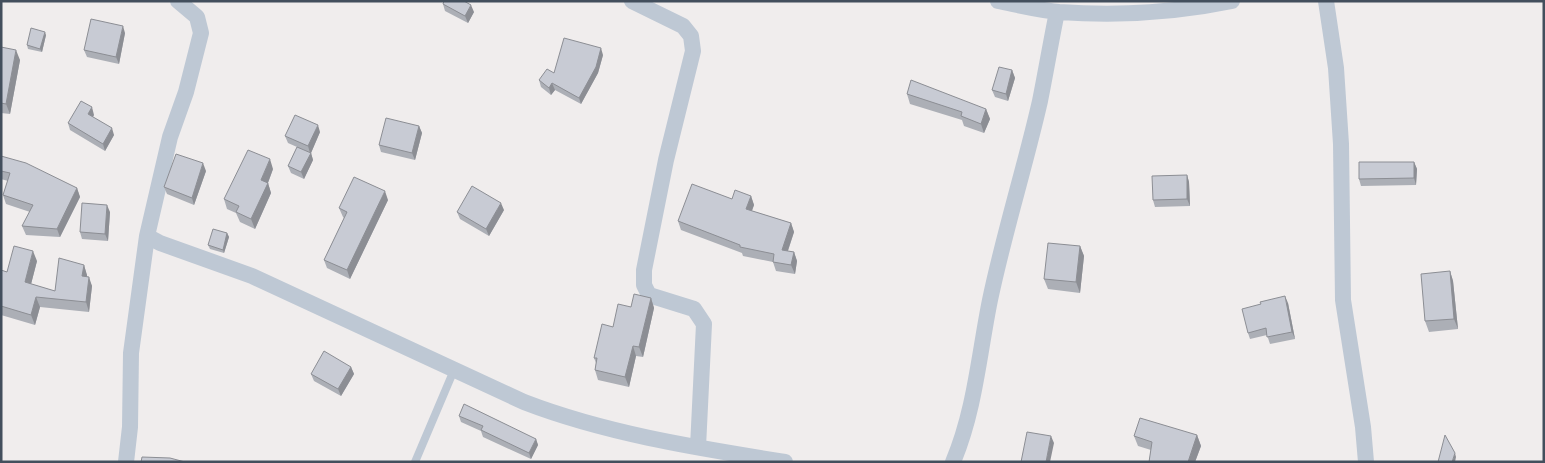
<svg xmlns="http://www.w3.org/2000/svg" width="1545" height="463" font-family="'PT Sans Narrow',sans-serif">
<rect width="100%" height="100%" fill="#f0eded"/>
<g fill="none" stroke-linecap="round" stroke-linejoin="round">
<path stroke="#bec8d4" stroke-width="8" d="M415,462L454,370"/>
<path stroke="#bec8d4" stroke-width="16" d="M178,1L197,17L201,33L186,92L170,137L147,236L160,243L252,276L524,402C607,434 698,448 785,462
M632,1L683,26L691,36L693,51L666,160L644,270V285L649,295L694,309L704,324L698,447
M998,1C1018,5 1038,10 1059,12C1116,16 1175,13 1232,1
M1326,1L1336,68L1341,144L1343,300L1363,427L1366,462
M126,462L130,427L131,353L147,236
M953,462C975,410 979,354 990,300C1004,233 1025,167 1040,101C1046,71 1051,41 1057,12"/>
</g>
<path fill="#acafb6" d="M443,4L474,12L468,23L445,11Z
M125,33L119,64L87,57L84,50Z
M46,35L42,52L28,49L27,45Z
M1,47L20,60L10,114L1,113Z
M603,55L598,73L581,104L555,90L551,95L541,87L539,80L554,73Z
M1012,70L1015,78L1008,101L995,97L992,90Z
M907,94L986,109L990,119L984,133L964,126L962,120L910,104Z
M94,115L93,117L114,135L105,151L70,130L68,123Z
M419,126L422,133L415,160L381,152L379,145Z
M320,132L311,153L313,160L304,179L291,173L288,166L297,147L288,143L285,136Z
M1,156L77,188L80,197L60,237L26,235L22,226L30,212L6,204L3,195L8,181L1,179Z
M1414,162L1417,169L1416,185L1361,186L1359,179Z
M273,169L268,183L271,193L255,229L240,222L236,213L227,209L224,199Z
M206,171L194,205L167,194L164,187Z
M1187,175L1189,182L1190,206L1155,207L1153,200Z
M751,196L754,205L752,211L791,223L794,232L788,251L794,252L797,261L795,274L776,271L773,262L743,256L742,253L681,230L678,221L732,199Z
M388,200L350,279L327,268L324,260L344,218L343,217L339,208Z
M504,210L489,236L460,219L457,212Z
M110,212L108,241L82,239L80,232Z
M227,233L229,237L224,253L210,249L208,245Z
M1080,246L1084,256L1080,293L1048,289L1044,279Z
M37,261L31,284L55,291L84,265L87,276L92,286L89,312L40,307L35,325L1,315V270L7,272Z
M1450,271L1453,281L1458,329L1429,332L1425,321Z
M651,298L654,308L643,357L636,356L629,387L598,380L595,370L596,363L594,358L613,327L631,307Z
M1288,303L1295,339L1270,344L1267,335L1250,339L1248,333Z
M351,367L354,374L341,396L314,381L311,374Z
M459,416L536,439L538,445L531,459L483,437L481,431L461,422Z
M1197,435L1201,446L1195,462H1149L1151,450L1138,446L1134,436Z"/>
<path fill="#8c8e94" d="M471,5L474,12L468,23L465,16Z
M123,26L125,33L119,64L116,57Z
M45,32L46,35L42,52L40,49Z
M601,48L603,55L598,73L581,104L579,98Z
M16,50L20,60L10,114L6,104Z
M1012,70L1015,78L1008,101L1006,94Z
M552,83L555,90L551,95L549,88Z
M92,107L94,115L90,121L88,114Z
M986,109L990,119L984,133L981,124Z
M318,125L320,132L311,153L313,160L304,179L301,172L310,153L308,146Z
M419,126L422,133L415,160L412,153Z
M112,128L114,135L105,151L103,144Z
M270,159L273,169L266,188L268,183L271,193L255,229L251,219L261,180Z
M1414,162L1417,169L1416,185L1414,178Z
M203,163L206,171L194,205L192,198Z
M1187,175L1189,182L1190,206L1187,199Z
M77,188L80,197L60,237L57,229Z
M385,191L388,200L350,279L347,270Z
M751,196L754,205L749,218L746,209Z
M501,203L504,210L489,236L486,229Z
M107,205L110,212L108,241L105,234Z
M791,223L794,232L785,259L782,250Z
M227,233L229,237L224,253L223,250Z
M1080,246L1084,256L1080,293L1076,282Z
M33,251L37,261L29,292L25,282Z
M794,252L797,261L795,274L791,265Z
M84,265L87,275L86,286L82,276Z
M1450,271L1453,281L1458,329L1454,319Z
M89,277L92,286L89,312L86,302Z
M1285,296L1288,303L1295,339L1292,332Z
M36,297L40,307L35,325L31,315Z
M651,298L654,308L643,357L639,347Z
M633,346L636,356L629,387L625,377Z
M351,367L354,374L341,396L338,389Z
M1197,435L1201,446L1195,462H1188Z
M1051,436L1054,443L1050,462H1046Z
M536,439L538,445L531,459L529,453Z
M1455,453L1456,457L1455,462H1452Z"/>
<path fill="#c8cbd4" stroke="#8c8e94" d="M444,1H464L471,5L465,16L443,4Z
M91,19L123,26L116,57L84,50Z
M31,28L45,32L40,49L27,45Z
M564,38L601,48L596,67L579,98L552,83L549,88L539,80L547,69L554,73Z
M1,47L16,50L6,104L1,103Z
M999,67L1012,70L1006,94L992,90Z
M911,80L986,109L981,124L961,116L962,112L907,94Z
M81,101L92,107L88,114L112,128L103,144L68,123Z
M295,115L318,125L308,146L285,136Z
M386,118L419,126L412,153L379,145Z
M297,147L311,153L301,172L288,166Z
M248,150L270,159L261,180L268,183L251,219L236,212L239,206L224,199Z
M176,154L203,163L192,198L164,187Z
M1,156L26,163L77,188L57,229L22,226L33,205L3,195L10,173L1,171Z
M1359,162H1414V178L1359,179Z
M1187,175V199L1153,200L1152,176Z
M354,177L385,191L347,270L324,260L347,212L339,208Z
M692,184L732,199L735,190L751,196L746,209L791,223L782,250L794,252L791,265L773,262L774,254L740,247V245L678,221Z
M472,186L501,203L486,229L457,212Z
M82,203L107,205L105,234L80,232Z
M213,229L227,233L223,250L208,245Z
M1048,243L1080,246L1076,282L1044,279Z
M14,246L33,251L25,282L55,291L59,258L84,265L82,276L89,277L86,302L36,297L31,315L1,306V270L7,272Z
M1450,271L1454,319L1425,321L1421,274Z
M634,294L651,298L639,347L633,346L625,377L595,370L597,358H594L602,324L613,327L618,304L631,307Z
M1285,296L1292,332L1267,337L1266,328L1248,333L1242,309L1261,304L1260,302Z
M324,351L351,367L338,389L311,374Z
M464,404L536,439L529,453L481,430L483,426L459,416Z
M1140,418L1197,435L1188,462H1149L1152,442L1134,436Z
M1027,432L1051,436L1046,462H1021Z
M1445,435L1455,453L1452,462H1438Z
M142,457L170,458L185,462H141Z"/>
<rect width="1545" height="463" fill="none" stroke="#434f5d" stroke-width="5"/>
</svg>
